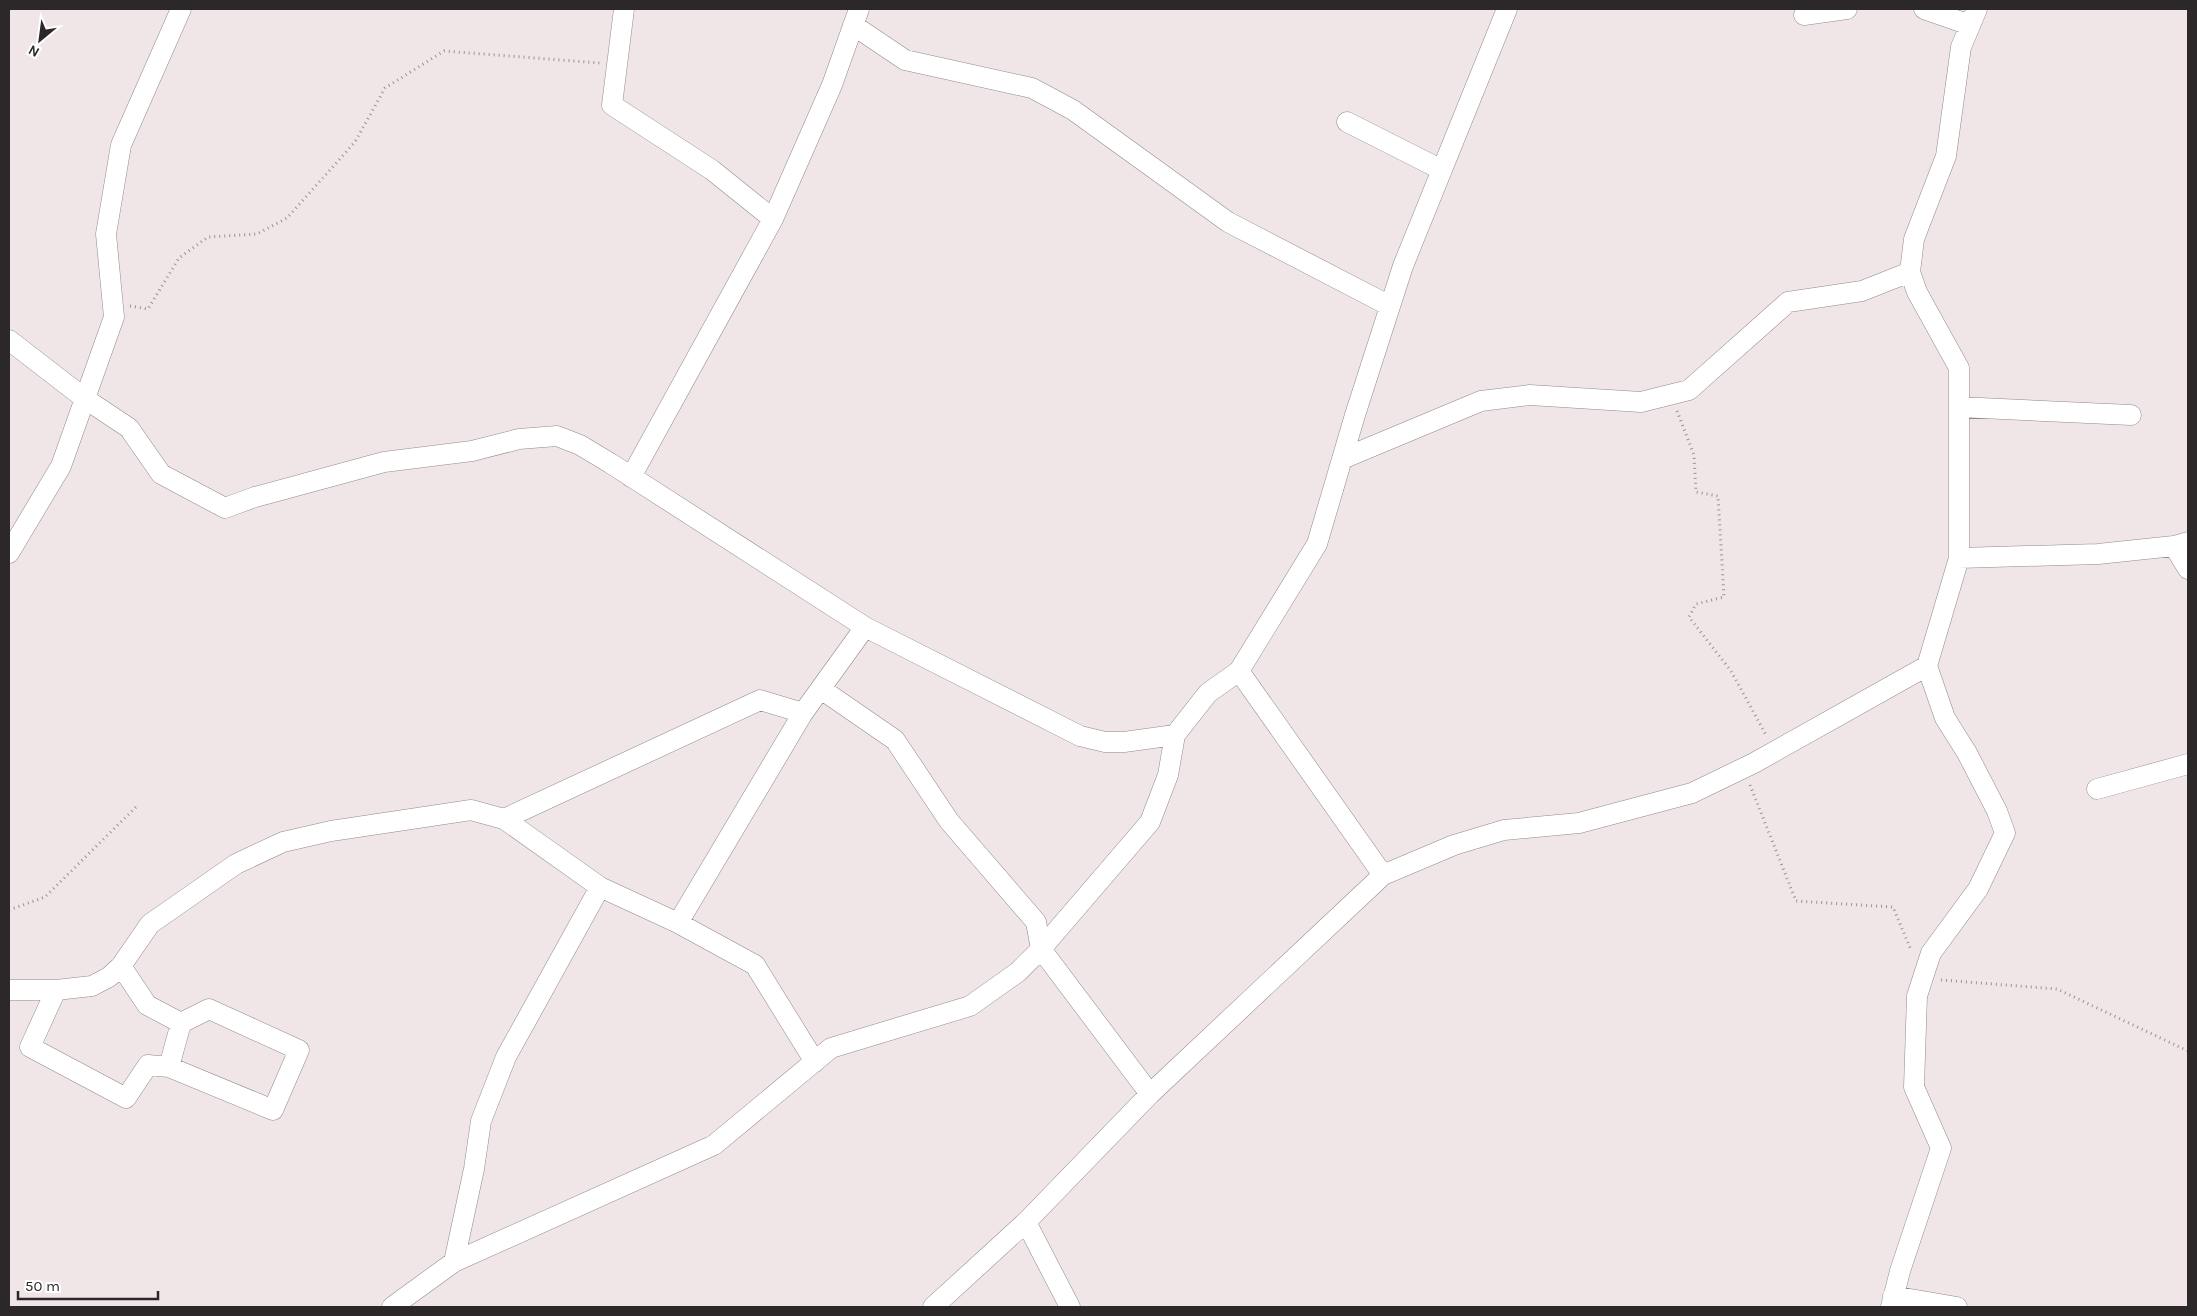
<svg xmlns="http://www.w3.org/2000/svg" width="2197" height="1316" font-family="Karla,sans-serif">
<rect width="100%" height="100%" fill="#f0e6e7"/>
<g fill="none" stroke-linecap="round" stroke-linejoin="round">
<defs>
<path id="minor" d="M624,9L612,105L712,170L773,219
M1924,9L1970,25
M1804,15L1847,9
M853,25L905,60L1032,88L1073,110L1228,222L1390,306
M1347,122L1442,170
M9,340L84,398L129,428L161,474L225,508L255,497L384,462L472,451L519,439L557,436L580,445L610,463L865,627L1080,736L1105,742H1124L1175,735L1208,693L1239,671L1317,544L1355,415L1403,266L1507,9
M1959,407L2131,415
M1342,459L1481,401L1530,395L1641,402L1689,390L1788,302L1862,291L1910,272
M631,477L773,219L832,85L859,9
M2174,546L2188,569
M9,553L61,466L114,317L106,234L121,145L181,9
M1959,558L2098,554L2174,546L2188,542
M1239,671L1383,875
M821,689L895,740L949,821L1036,922L1041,949L1150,1094
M2097,789L2188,764
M504,819L760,700L803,713
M678,923L755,965L815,1062
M9,990H56L92,986L109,977L121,966L150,924L236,864L283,842L331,831L471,810L504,819L600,887L678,923L803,713L865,627
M56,990L30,1047L126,1098L148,1065L169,1067L181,1023L147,1005L121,966
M169,1067L273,1110L299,1050L209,1009L181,1023
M1026,1222L1070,1307
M454,1262L474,1169L481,1121L506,1057L600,887
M1893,1296L1957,1307
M392,1307L454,1262L714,1145L831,1048L970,1006L1018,972L1041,949L1150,822L1168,775L1175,735
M933,1307L1026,1222L1150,1094L1383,875L1454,845L1504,830L1579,823L1692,793L1754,763L1927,666
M1891,1307L1900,1271L1941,1148L1914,1087L1917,996L1931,953L1978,889L2005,833L1997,811L1967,753L1945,718L1927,666L1959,558V368L1917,292L1910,272L1914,239L1946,156L1961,47L1977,9"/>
</defs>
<use href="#minor" stroke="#92898a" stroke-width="21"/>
<path stroke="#9a9293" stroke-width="3" stroke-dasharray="1 4" stroke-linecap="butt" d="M130,306L148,309L179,258L208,237L257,234L287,218L355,142L385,88L444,51L600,63
M1677,411L1694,455L1696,492L1718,496L1724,597L1696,604L1689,617L1731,671L1766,735
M1750,785L1796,901L1893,907L1911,950
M9,910L45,897L136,807
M1941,980L2057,989L2188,1051"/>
<use href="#minor" stroke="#fff" stroke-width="20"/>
</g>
<rect width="2197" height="1316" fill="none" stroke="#2c2829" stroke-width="20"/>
<g transform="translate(40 40) rotate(209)" stroke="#ffffff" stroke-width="4" paint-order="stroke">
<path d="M0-4L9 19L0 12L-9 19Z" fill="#2c2829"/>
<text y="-8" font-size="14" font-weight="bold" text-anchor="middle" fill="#2c2829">N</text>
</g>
<path d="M18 1291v8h140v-8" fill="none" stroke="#2c2829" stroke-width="2.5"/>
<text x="25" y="1291" font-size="15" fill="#2c2829" stroke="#ffffff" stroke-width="4" paint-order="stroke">50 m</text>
</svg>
